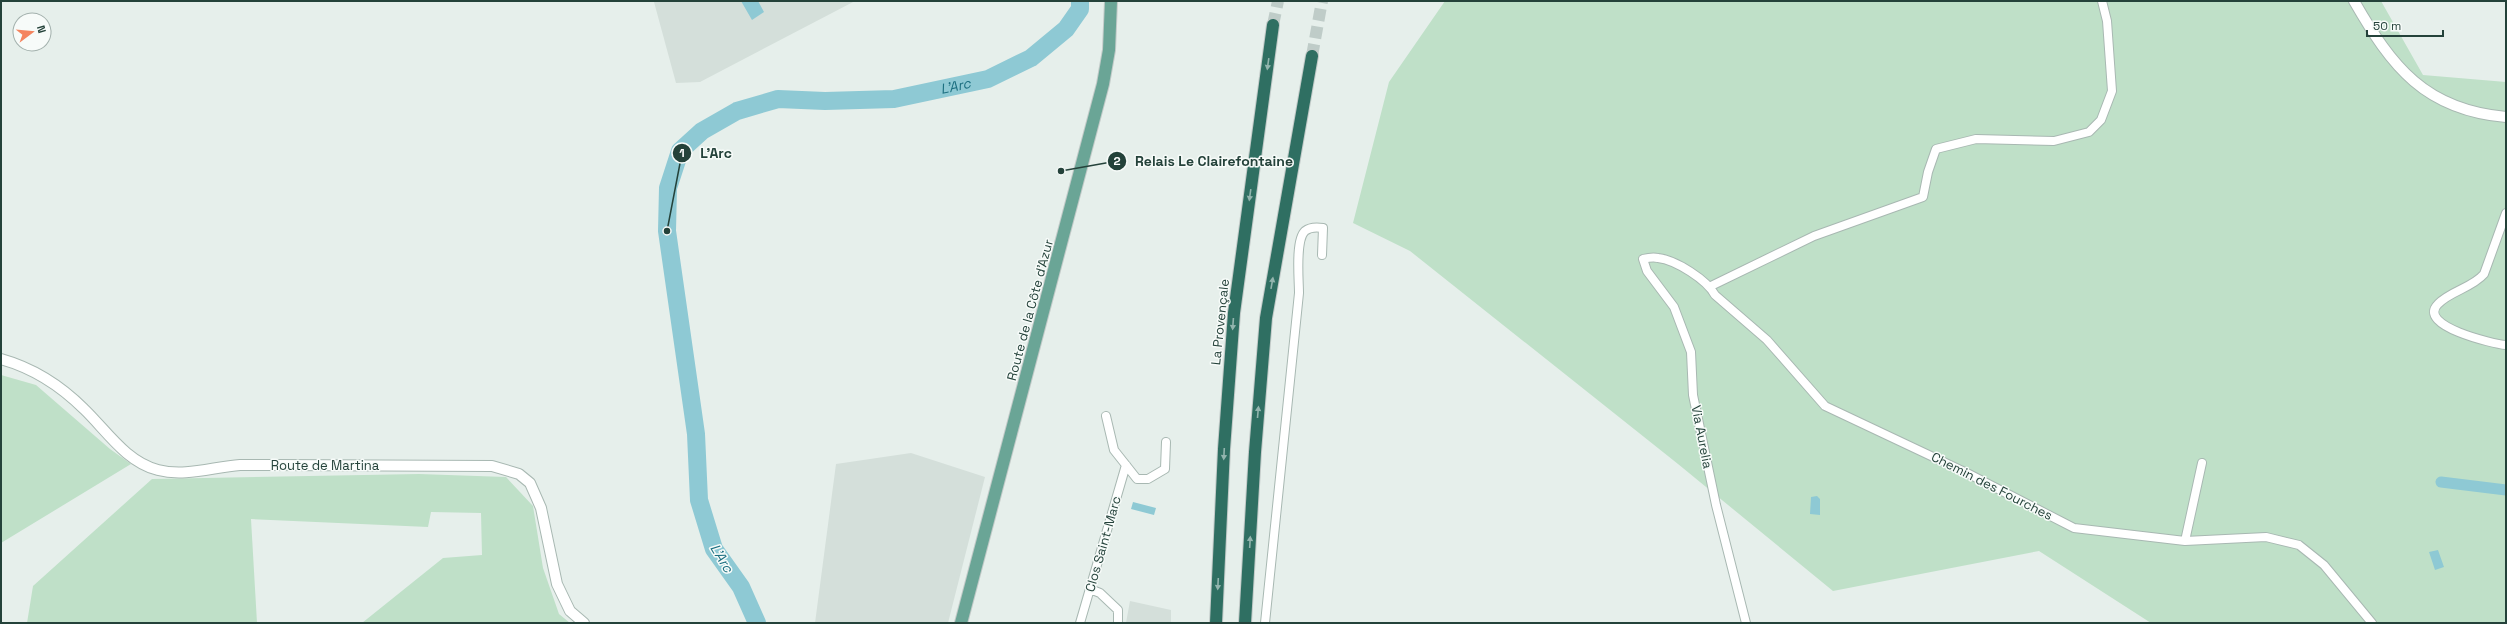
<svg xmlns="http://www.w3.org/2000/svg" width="2507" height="624" font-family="'Space Grotesk',sans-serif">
<rect width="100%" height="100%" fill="#e6efeb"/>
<path fill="#d4dfda" d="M656,1H855L700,82L676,83L654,2Z
M911,453L985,477L948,623H815L836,464Z
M1130,601L1171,610V623H1126Z"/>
<path fill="#bfe0c8" d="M1445,1H2381L2423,75L2506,82V623H2151L2039,551L1833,591L1678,464L1410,251L1353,223L1389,82Z
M1,375L36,385L110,449L131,464L1,543Z
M419,474L506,477L533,506L543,568L559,614L570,623H362L443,558L482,555L481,513L431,512L428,527L251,519L257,623H27L33,586L152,479Z"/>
<path fill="#8ec9d4" d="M741,1H758L764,12L752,20Z
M1817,496L1820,499V515L1810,514L1811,497Z
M1133,502L1156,508L1154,515L1131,509Z
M2438,550L2444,567L2435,570L2429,552Z"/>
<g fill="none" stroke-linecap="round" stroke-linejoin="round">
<path stroke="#8ec9d4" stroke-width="11" d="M2441,482L2506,490"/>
<path stroke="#8ec9d4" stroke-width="18" id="s1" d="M757,623L741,587L714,549L699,500L696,434L667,231L668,188L680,151L702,131L737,111L778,99L825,101L894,99L988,79L1031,58L1066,29L1080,9V1"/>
<path stroke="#bfccc8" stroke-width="12" stroke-dasharray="12 6" stroke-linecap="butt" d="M1273,25L1278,1
M1312,56L1322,1"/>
<defs>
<path id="minor" d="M2506,213L2484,274C2472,288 2450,291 2438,304C2416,326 2494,344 2506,345
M1711,286L1814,236L1923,197L1928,172L1936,149L1976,139L2054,141L2089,132L2101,120L2112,91L2107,21L2102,1
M1106,416L1114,450L1137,479H1148L1165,469L1166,442
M2185,541L2202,463
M1090,589L1100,593L1118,610V623
M1080,623L1126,465
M1265,623L1299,293C1299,280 1295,240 1305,231C1310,227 1317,227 1323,228L1322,255
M1746,623L1716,505L1693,395L1691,352L1674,307L1647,271L1643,259C1647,258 1654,257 1658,258C1676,260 1707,280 1715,295L1767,340L1825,406L1967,473L2074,528L2185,541L2266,537L2299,545L2324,565L2372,623"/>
<path id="tertiary" d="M2354,1C2392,67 2425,110 2506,117
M1,359C33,368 60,385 84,409C106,430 126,462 158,470C185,477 213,467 240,465C250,465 261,465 271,465L492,466L519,474L530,483L541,508L557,584L570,611L584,623"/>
<path id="primary" d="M961,623L1103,84L1109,50L1111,1"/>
<path id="motorway" d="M1216,623L1224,449L1234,313L1273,25
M1245,623L1255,452L1266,318L1312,56"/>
</defs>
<use href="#minor" stroke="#a8b8b2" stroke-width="10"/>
<use href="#tertiary" stroke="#a8b8b2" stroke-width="12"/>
<use href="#primary" stroke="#c2cac8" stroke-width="14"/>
<use href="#motorway" stroke="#c2cac8" stroke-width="14"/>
<use href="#minor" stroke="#fff" stroke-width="8"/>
<use href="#tertiary" stroke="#fff" stroke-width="10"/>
<use href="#primary" stroke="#6aa596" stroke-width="12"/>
<use href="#motorway" stroke="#2f6f62" stroke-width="12"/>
</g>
<defs><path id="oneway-solid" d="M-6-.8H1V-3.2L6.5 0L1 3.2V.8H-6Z"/></defs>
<g fill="#93b5ae">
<use href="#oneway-solid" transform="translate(1268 64) rotate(98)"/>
<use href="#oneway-solid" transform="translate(1250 195) rotate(98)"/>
<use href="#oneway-solid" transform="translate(1272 283) rotate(-80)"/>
<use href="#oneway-solid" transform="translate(1233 324) rotate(94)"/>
<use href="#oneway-solid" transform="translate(1258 412) rotate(-85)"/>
<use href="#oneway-solid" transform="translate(1224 454) rotate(93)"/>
<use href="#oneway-solid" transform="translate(1250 542) rotate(-87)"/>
<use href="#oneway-solid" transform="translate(1218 584) rotate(93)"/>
</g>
<g text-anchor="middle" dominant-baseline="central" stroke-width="3" stroke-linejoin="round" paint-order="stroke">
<g font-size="13" fill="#24423a" stroke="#f7fbf9">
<text transform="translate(1030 310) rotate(-75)">Route de la Côte d'Azur</text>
<text transform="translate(1220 322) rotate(-84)">La Provençale</text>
<text transform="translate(1702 437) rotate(79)">Via Aurelia</text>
<text x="325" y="465">Route de Martina</text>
<text transform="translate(1992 486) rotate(27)">Chemin des Fourches</text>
<text transform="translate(1103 544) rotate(-74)">Clos Saint-Marc</text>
</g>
<g font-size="14" font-style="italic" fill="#1c6f80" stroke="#f7fbf9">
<text stroke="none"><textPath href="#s1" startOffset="782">L'Arc</textPath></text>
<text transform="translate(722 558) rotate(59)">L'Arc</text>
</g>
</g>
<path fill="none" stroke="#24423a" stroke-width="1.5" d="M667 231L682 153M1061 171L1117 161"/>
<g fill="#24423a" stroke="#f7fbf9" stroke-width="1.5">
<circle cx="667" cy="231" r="4"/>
<circle cx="1061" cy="171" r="4"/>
<circle cx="682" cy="153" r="10"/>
<circle cx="1117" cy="161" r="10"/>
</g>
<g font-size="12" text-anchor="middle" font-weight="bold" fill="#fff">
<text x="682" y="157">1</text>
<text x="1117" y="165">2</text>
</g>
<g font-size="14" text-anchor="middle" font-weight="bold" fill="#24423a" stroke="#f7fbf9" stroke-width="3" stroke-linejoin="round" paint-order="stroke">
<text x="716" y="158">L'Arc</text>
<text x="1214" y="166">Relais Le Clairefontaine</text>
</g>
<rect width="2507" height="624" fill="none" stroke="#24423a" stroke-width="4"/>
<g transform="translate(32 32) rotate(74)"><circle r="19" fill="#f7fbf9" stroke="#a3b1ad"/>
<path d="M0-3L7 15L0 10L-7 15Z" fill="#f4845f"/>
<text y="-6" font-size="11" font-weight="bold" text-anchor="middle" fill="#24423a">N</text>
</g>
<path d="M2367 30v6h76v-6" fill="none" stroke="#24423a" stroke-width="2"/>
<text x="2373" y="30" font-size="12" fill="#24423a" stroke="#f7fbf9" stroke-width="3" paint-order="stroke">50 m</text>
</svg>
